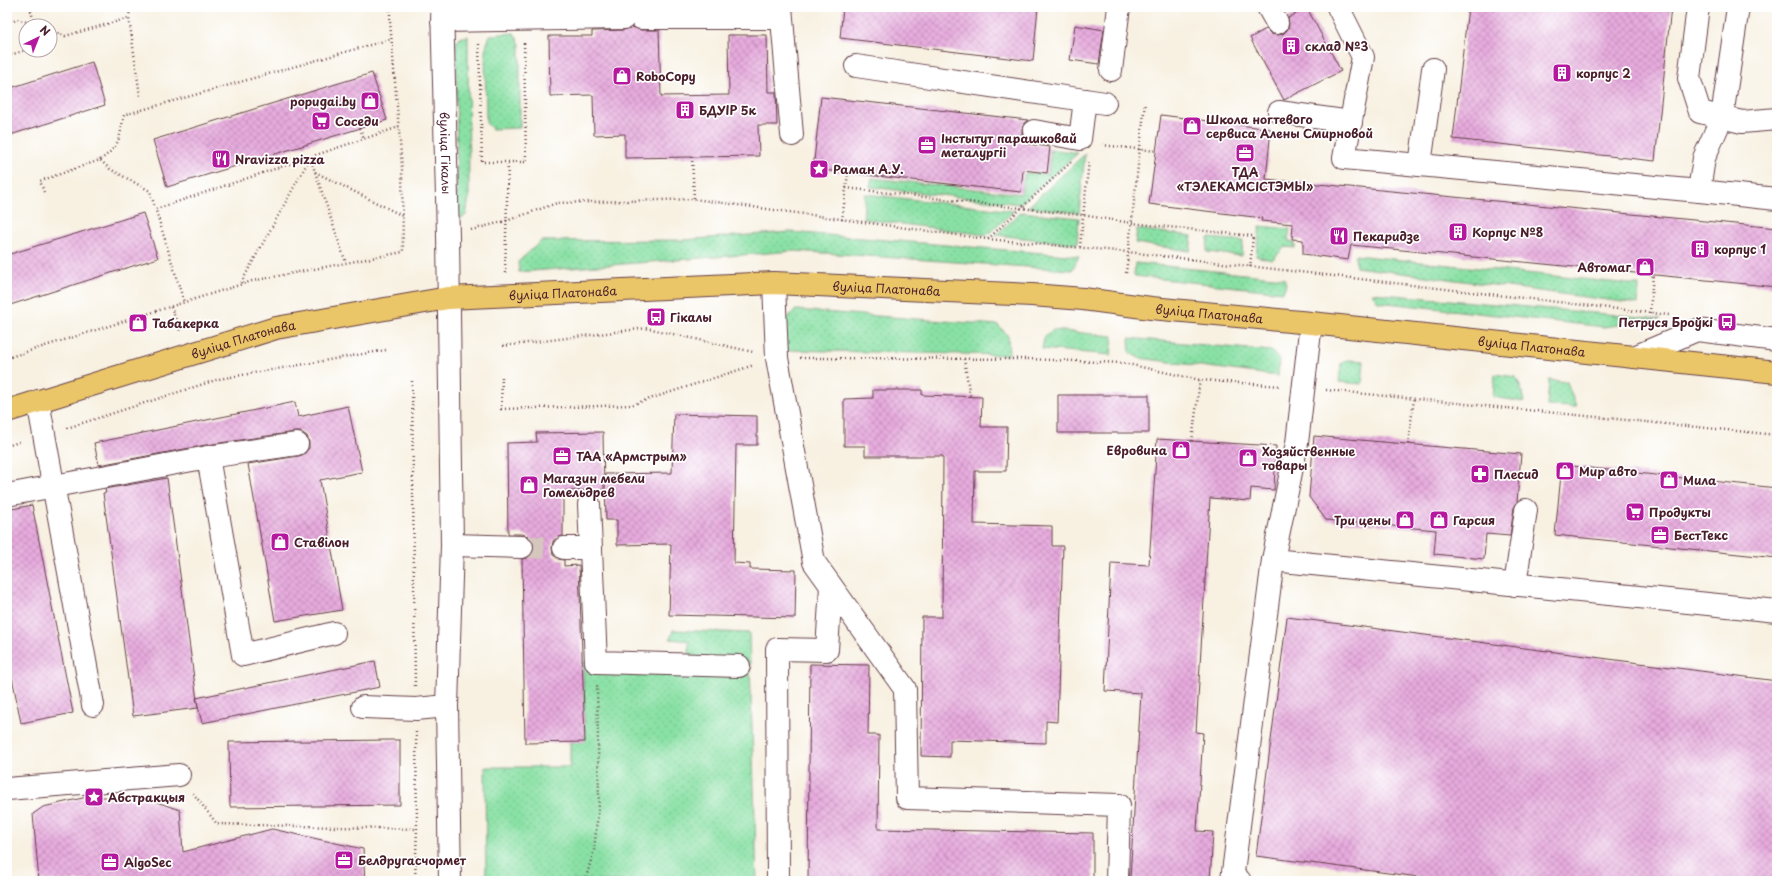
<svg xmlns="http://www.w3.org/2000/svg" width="1784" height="888" font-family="'Playpen Sans',sans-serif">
<defs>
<pattern id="grass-dots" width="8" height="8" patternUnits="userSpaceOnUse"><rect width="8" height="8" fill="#89e1a5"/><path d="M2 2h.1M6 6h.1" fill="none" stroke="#78c18e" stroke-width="1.8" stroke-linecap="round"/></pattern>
<pattern id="building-cross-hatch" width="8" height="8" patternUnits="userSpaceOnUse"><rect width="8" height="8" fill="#e7abde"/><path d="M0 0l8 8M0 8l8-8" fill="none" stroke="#bd8bb4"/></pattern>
</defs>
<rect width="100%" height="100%" fill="#fff"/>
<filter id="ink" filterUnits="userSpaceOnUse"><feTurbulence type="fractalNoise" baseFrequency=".025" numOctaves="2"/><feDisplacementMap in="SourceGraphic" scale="8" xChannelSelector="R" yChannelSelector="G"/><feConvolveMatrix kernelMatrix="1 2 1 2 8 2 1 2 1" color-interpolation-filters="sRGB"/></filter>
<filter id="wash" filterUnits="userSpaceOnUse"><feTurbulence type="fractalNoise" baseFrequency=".012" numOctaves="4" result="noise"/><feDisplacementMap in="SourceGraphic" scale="16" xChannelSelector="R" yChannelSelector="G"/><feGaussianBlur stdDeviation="0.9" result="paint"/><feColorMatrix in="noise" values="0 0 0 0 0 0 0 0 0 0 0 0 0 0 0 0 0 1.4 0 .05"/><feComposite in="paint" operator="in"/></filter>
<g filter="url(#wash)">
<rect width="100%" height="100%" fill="#f8f1e2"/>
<path fill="url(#grass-dots)" stroke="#6a8068" d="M514,33L520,44V128L492,129L486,123L485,50L490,35Z
M468,36L469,198L466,215L457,221L456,43L460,38Z
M1051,149L1078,153L1020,204L870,187L872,178L1021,194L1025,173L1048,174Z
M1085,154L1079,213L1028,207Z
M865,194L1014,211L987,235L863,219Z
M1021,212L1079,218L1077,244L996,235Z
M1260,226L1290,229L1288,240L1295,243V248L1285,247L1272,260L1256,256Z
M1137,229L1192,236L1190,251L1135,243Z
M790,232L1079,256L1072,270L794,251L519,272L518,262L541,241L682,240Z
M1208,238L1243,241L1242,256L1207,252Z
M1355,255L1639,285L1638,304L1356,267Z
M1135,263L1284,278L1286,284L1283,292L1134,276Z
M1372,293L1661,319L1604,327L1378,302Z
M796,310L998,325L1008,336L1009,355L783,350C781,329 779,323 796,310Z
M1053,330L1113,336L1111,355L1042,349L1044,338Z
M1129,338L1271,351L1279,360L1278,376L1139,358L1130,353Z
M1347,360L1364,361L1362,384L1339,382L1341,364Z
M1495,374L1516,377L1521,388L1524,402L1493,397Z
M1549,380L1567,382L1576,407L1547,406Z
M673,630L749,633L757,881H486L485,767H570V742L585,741L583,662L689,665V641L670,639Z"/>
<g id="blocks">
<path fill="url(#building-cross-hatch)" d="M843,7H1038L1033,61L840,38Z
M1468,7H1671L1655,161L1453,139Z
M1307,8L1341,71L1284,100L1250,38L1266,29L1271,34L1277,35L1283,34L1288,29L1289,24L1288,18Z
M1075,25L1104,30L1099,64L1070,60Z
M632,27L641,30H659L661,96L729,95L728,35H767L768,92H776L777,125H758L759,156L625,158V134L594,135L593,95L550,96L549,36H592V31L624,30Z
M92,62L105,105L7,136V89Z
M372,73L387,120L167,187L153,140Z
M821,97L1028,120L1024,123L1022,129V136L1028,142V144L1050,147L1047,173L1023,170L1021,192L813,169Z
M1161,115L1271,129L1266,179L1777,228V287L1351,245L1348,260L1303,254V240L1292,239L1293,224L1261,221L1262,218L1149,204Z
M143,213L158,258L7,306V255Z
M873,390H922V395L982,397L981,427H1007L1006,471H975L974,524L1052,526V546H1063L1057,722L1046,721V743L950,740V757L921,756L922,617H942L943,456H865V446H844V399L873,398Z
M1058,395H1149V433H1058Z
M295,402L298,417L348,406L362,472L320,480L342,610L275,621L248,464L299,456L304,454L309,448V442L307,436L301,432H295L206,445L99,465L94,443Z
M674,414L757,416V445H736L734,563L750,564V569L796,570L795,618L669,615L671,544L617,545V520H606L605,474L672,473Z
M603,432L604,490L563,491V536L558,537L553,541L552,548L553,555L558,559L564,560V566L579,565L585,742L525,743L522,559L528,558L532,554L534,547L533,541L528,536L522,534H508L507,443L537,442L536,433Z
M1314,436L1521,454L1517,502L1514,508L1510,536L1486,534L1484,559L1434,554L1436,530L1326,520L1309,497Z
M1157,439L1276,446L1274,490L1251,488L1250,501L1210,498L1196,732L1203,733L1197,831L1213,832L1210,881L1130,879L1141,693L1105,691L1111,563L1149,565Z
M1562,465L1777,488V558L1555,535Z
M167,478L198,708L133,716L103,493H106L105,489Z
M32,505L73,713L21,723L7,651V510Z
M1287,617L1777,681V881H1450L1256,856Z
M375,661L380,687L202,723L196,698Z
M810,664L869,665L868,735H879L878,829L1093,833V881H808Z
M390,740H400V805L230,807L229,742Z
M87,797H142L180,810L183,852L272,829L363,849L365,881H39L33,814L43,807Z"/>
</g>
</g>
<g filter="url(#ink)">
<use href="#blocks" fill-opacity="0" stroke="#643e46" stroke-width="1"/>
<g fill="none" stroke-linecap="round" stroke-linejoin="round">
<path stroke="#d5c7bd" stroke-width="22" stroke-dasharray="22 11" stroke-linecap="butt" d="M522,547L564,548"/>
<defs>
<g id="minor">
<path id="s1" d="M442,7L448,236L452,545L447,706L450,881"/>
<path d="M781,7L792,135"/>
<path d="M1268,7L1277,23"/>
<path d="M1338,7L1363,57L1344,158L1699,191"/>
<path d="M1698,7L1689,78L1700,112L1742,122L1777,119"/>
<path d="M1738,7L1722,117L1704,158L1699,191L1777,199"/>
<path d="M641,18H781"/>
<path d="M442,21L624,18"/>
<path d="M856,66L1105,103"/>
<path d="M1111,70L1119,7"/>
<path d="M1279,112L1351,122"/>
<path d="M1034,131L1080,139L1085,100"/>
<path d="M1420,165L1433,69"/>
<path d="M774,283L777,358L814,562L905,689L907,798L1119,805L1117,881"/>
<path d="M1634,357L1697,330L1777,340"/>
<path d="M38,401L93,705"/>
<path d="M208,457L297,444"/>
<path d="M7,495L208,457L243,655L334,633"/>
<path d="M589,504L596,662L739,666"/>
<path d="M452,545L522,547"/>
<path d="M564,548H591"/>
<path d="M1273,560L1777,611"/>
<path d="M1515,585L1526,510"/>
<path d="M363,707L416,709L447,706"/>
<path d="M7,789L179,775"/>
<path d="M778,881L777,649L827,650L831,586"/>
<path d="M1240,881L1232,880L1273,560L1297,443L1311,323"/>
</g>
<g id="major">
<path id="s2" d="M7,411L276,328L448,298L774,283L1032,295L1083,299L1151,308L1311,323L1777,372"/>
</g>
</defs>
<use href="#minor" stroke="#643e46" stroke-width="24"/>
<use href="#major" stroke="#643e46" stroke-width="24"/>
<path stroke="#643e46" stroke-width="2.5" stroke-dasharray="1 3" stroke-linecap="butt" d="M30,7L35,26
M129,18L130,7
M14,21L17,19L39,26
M50,30L65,36L129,18L140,96
M479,44L482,162H526L524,43
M7,56L26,50
M360,128L364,139
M1102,145L1156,151
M310,157L346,263
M692,157L694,199
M100,160C121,145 119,139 124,115L391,39
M315,172L403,216
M846,188L1082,215L1131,223L1253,236L1250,267
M44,192L40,181L100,160L110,169L150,191L184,302
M156,209L399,127
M842,220L848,173
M471,230L506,221L557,203L694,199L987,239L1128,252L1669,315
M988,239L1072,161
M1080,247L1089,160
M505,273L508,163
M1126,273L1145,103
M241,283L310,158
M171,307L181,333
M1650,313L1653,274
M503,346L647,328L753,352
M7,358L252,281L403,252L402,167L390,21V7
M800,358L1028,359L1123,363L1200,380L1281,386
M964,359L970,396
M502,377L501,409L631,405L754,365
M412,381L415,687
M1326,390L1777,435
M67,428L219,379L386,350
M1192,441L1200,380
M1408,444L1414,399
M7,446L22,441
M193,793L217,824L417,829
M415,881L417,829L416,732
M585,881L594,850L599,804L597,685"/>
<use href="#minor" stroke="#fff" stroke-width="22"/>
<use href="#major" stroke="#ebc669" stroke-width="22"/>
</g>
</g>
<defs>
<symbol id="building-square" viewBox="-11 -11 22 22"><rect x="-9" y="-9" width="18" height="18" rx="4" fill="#b5179e" stroke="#fff"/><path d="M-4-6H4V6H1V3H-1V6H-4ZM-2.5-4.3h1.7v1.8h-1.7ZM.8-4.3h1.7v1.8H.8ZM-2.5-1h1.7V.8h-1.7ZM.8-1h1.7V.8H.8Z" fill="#fff"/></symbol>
<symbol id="shop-square" viewBox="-11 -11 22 22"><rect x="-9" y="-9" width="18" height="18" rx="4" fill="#b5179e" stroke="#fff"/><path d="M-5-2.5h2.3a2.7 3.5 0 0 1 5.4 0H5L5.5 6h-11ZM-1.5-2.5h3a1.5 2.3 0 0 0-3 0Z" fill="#fff"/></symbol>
<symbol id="supermarket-square" viewBox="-11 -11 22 22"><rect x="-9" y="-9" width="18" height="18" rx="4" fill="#b5179e" stroke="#fff"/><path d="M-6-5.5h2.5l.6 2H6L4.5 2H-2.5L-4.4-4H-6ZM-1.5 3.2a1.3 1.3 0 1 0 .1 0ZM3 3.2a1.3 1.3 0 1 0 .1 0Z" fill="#fff"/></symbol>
<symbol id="office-square" viewBox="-11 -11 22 22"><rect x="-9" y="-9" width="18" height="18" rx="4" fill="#b5179e" stroke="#fff"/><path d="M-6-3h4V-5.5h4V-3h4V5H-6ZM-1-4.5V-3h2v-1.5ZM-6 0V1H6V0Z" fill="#fff"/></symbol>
<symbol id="restaurant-square" viewBox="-11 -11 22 22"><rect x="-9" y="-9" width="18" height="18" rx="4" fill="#b5179e" stroke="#fff"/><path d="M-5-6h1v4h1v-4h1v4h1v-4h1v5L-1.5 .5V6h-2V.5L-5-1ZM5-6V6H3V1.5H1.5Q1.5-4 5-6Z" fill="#fff"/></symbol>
<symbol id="sight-square" viewBox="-11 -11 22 22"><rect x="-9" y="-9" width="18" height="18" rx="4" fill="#b5179e" stroke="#fff"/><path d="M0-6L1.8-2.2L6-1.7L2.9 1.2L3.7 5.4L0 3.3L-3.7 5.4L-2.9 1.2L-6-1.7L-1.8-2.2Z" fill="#fff"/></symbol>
<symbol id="bus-square" viewBox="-11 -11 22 22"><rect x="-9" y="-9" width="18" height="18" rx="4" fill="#b5179e" stroke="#fff"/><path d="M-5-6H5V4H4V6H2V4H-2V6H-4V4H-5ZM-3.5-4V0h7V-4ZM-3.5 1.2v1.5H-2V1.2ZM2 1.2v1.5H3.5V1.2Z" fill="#fff"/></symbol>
<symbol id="pharmacy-square" viewBox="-11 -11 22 22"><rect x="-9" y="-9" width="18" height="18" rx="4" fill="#b5179e" stroke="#fff"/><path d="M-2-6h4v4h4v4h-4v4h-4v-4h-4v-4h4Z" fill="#fff"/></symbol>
</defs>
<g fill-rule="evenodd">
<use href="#building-square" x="1280" y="35" width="22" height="22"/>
<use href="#building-square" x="1551" y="62" width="22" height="22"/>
<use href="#shop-square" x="611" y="65" width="22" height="22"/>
<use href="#shop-square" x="359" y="90" width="22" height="22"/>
<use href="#building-square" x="674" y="99" width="22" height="22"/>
<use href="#supermarket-square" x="310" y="110" width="22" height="22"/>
<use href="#shop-square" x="1181" y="115" width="22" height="22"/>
<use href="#office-square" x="916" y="134" width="22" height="22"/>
<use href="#office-square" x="1234" y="142" width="22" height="22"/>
<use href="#restaurant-square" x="210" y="148" width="22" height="22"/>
<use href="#sight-square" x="808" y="158" width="22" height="22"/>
<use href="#building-square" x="1447" y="221" width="22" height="22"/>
<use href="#restaurant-square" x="1328" y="225" width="22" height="22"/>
<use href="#building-square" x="1689" y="238" width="22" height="22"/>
<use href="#shop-square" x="1634" y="256" width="22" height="22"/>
<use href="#bus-square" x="645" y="306" width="22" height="22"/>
<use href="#bus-square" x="1716" y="311" width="22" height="22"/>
<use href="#shop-square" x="127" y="312" width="22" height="22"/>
<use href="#shop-square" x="1170" y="439" width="22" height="22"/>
<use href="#office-square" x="551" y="445" width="22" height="22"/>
<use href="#shop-square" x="1237" y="447" width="22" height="22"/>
<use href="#shop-square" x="1554" y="460" width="22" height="22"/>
<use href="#pharmacy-square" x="1469" y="463" width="22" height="22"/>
<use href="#shop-square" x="1658" y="469" width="22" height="22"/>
<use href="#shop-square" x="518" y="474" width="22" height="22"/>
<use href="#supermarket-square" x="1624" y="501" width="22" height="22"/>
<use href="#shop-square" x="1394" y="509" width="22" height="22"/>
<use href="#shop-square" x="1428" y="509" width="22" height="22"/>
<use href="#office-square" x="1649" y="524" width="22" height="22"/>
<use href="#shop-square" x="269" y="531" width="22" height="22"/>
<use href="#sight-square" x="83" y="786" width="22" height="22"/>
<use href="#office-square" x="333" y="849" width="22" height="22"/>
<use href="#office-square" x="99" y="851" width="22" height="22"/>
</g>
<g text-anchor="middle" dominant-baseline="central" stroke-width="3.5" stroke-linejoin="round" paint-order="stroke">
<g font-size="12" font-weight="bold" fill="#4a1f2b" stroke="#fff" text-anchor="start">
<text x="1305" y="46">склад №3</text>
<text x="1576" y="73">корпус 2</text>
<text x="636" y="76">RoboCopy</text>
<text x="356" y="101" text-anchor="end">popugai.by</text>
<text x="699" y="110">БДУІР 5к</text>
<text x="1206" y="119">Школа ногтевого<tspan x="1206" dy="14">сервиса Алены Смирновой</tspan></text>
<text x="335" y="121">Соседи</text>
<text x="941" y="138">Інстытут парашковай<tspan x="941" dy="14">металургіі</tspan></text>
<text x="235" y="159">Nravizza pizza</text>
<text x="833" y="169">Раман А.У.</text>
<text x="1245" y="172" text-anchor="middle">ТДА<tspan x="1245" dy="14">«ТЭЛЕКАМСІСТЭМЫ»</tspan></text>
<text x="1472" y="232">Корпус №8</text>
<text x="1353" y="236">Пекаридзе</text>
<text x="1714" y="249">корпус 1</text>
<text x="1631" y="267" text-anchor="end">Автомаг</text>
<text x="670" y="317">Гікалы</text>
<text x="1713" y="322" text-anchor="end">Петруся Броўкі</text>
<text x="152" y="323">Табакерка</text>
<text x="1167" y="450" text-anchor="end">Евровина</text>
<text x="1262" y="451">Хозяйственные<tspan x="1262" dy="14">товары</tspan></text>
<text x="576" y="456">ТАА «Армстрым»</text>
<text x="1579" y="471">Мир авто</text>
<text x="1494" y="474">Плесид</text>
<text x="543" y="478">Магазин мебели<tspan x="543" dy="14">Гомельдрев</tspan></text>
<text x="1683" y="480">Мила</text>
<text x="1649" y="512">Продукты</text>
<text x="1391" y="520" text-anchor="end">Три цены</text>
<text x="1453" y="520">Гарсия</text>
<text x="1674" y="535">БестТекс</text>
<text x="294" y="542">Ставілон</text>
<text x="108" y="797">Абстракцыя</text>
<text x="358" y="860">Белдругасчормет</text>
<text x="124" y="862">AlgoSec</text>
</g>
<g font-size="12" fill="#4a1f2b" stroke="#fff">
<text stroke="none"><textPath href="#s1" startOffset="146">вуліца Гікалы</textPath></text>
<text stroke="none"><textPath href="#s2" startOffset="895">вуліца Платонава</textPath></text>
<text stroke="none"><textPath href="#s2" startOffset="571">вуліца Платонава</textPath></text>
<text stroke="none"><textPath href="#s2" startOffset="1219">вуліца Платонава</textPath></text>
<text stroke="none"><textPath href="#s2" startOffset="247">вуліца Платонава</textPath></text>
<text stroke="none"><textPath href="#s2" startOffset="1543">вуліца Платонава</textPath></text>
</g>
</g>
<rect width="1784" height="888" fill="none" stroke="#fff" stroke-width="24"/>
<g transform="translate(38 38) rotate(43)"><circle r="19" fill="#ffffff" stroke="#b7a5aa"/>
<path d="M0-3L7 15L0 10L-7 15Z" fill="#b5179e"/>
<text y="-6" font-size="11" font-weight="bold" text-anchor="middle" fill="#4a1f2b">N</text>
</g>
</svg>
